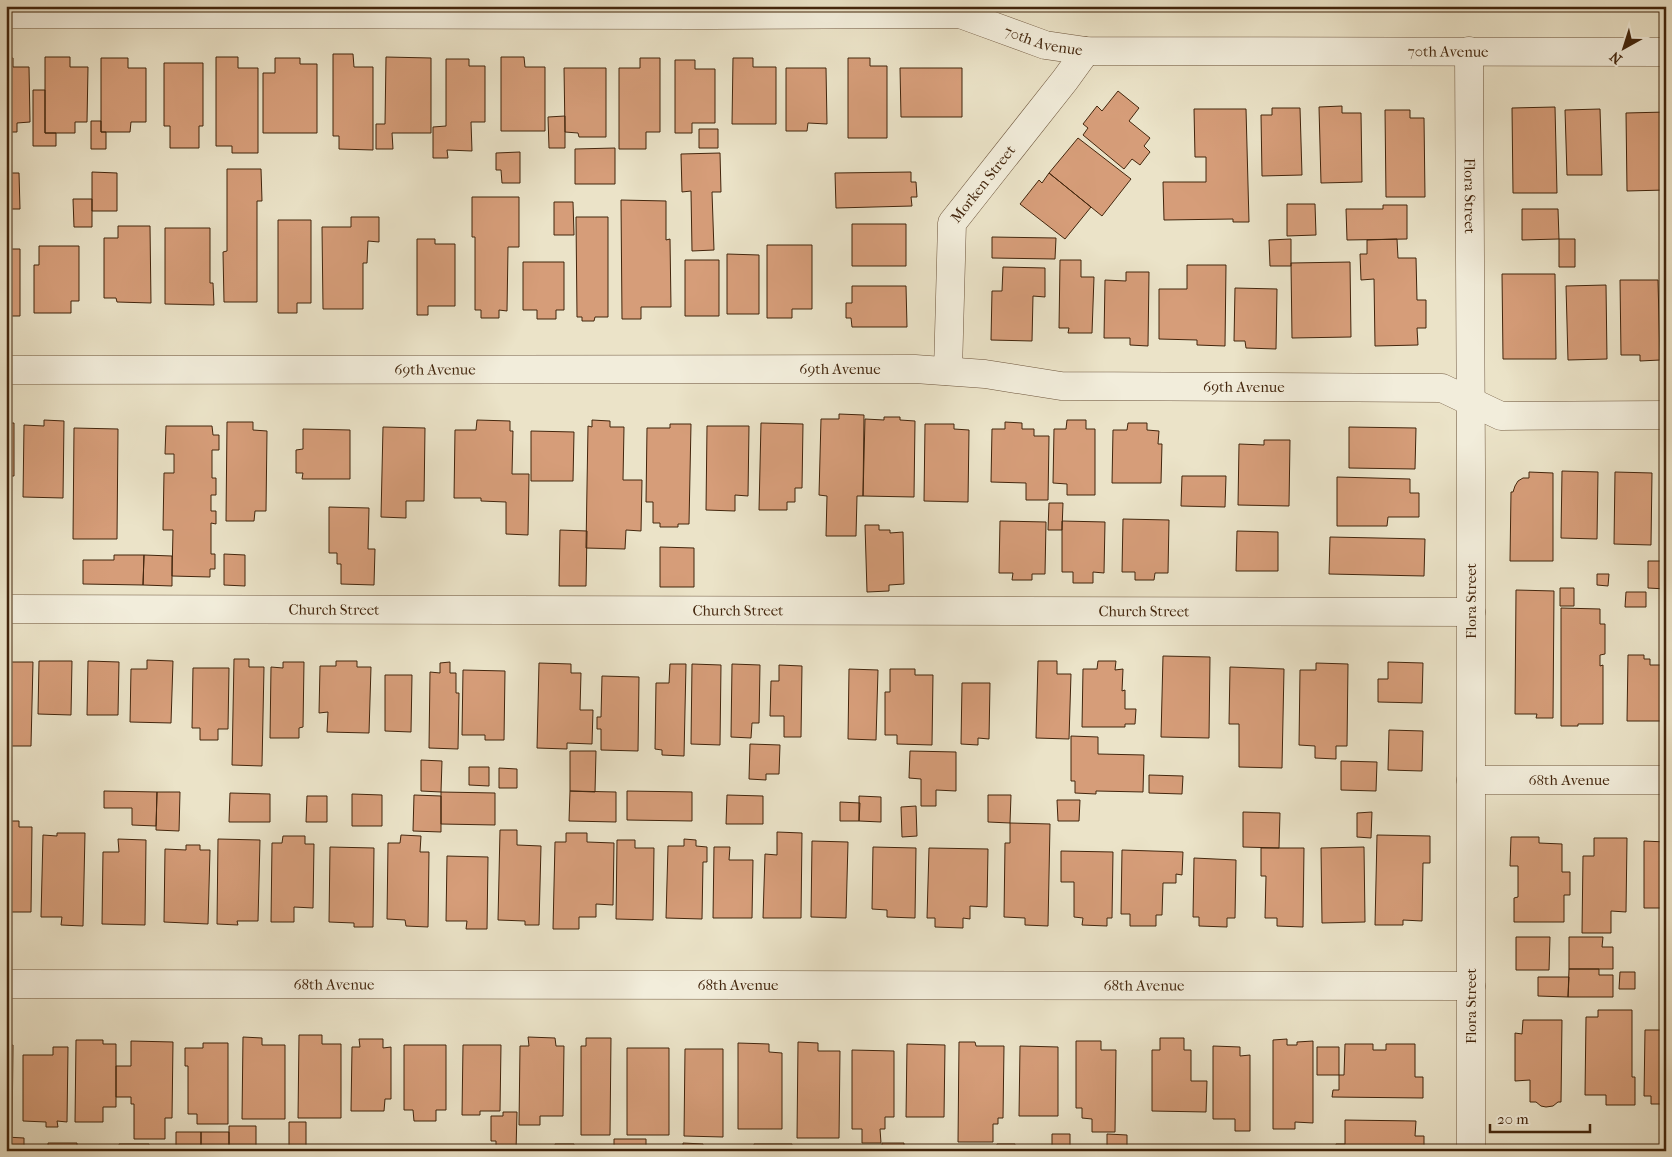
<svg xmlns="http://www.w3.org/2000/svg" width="1672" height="1157" font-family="'IM FELL French Canon',serif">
<rect width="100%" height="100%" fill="#ebe3c8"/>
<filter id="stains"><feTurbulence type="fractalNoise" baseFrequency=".004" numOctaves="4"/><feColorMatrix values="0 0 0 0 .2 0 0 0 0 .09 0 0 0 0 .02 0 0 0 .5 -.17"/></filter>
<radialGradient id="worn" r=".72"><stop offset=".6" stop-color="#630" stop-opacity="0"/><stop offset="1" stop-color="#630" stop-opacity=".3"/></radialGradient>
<path fill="#d69d79" stroke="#43260d" d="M333,54H353L354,67H373V150L339,149V136H333Z
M45,57H70V67H88L87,122H75V133H45Z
M216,57H238V68H258V153H232V146H216Z
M386,57L431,58V133H392L393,149H376V124H385Z
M501,57H524L525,67H545V131H501Z
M6,58H13V67H29L30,122L17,123V132H6Z
M101,58H128V68H146V122H131L130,132H101Z
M275,58H300V64H317V133H263V73H275Z
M640,58H660V132H646V149H619V68H640Z
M733,58H753V67H776V124H732Z
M848,58H870V66H887V138H848Z
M446,59H469V66H485V122H471L472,151L447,150L448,158H433V127L446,126Z
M675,60H695V69H715V123H692V133H675Z
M164,63H203V126H199V148H170V126H164Z
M564,68H606V137H579L578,133L565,132Z
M786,68H826L827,124L808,123L807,131H786Z
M900,68H962V117H901Z
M33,90H45V133H56V146H33Z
M1118,91L1139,108L1129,121L1150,138L1144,146L1150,152L1140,165L1132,159L1124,169L1083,135L1088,128L1083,124L1097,106L1102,111Z
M1342,106V113H1361L1362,182L1321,183L1319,107Z
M1555,107L1557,193H1513L1512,108Z
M1272,108H1300L1302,175L1262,176L1261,115H1272Z
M1194,109H1246L1249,222H1233V219L1164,220L1163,182H1206V157H1195Z
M1600,109L1602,175H1567L1565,110Z
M1385,110H1410V118H1424L1425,197H1386Z
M1666,112V136H1664L1665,190L1627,191L1626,113Z
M565,116V148H549L548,117Z
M91,121H101V132H106V149H91Z
M699,129H718V148H699Z
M1078,138L1131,179L1102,216L1049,173Z
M615,148V184H575V149Z
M520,152V183H502L501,170H496V153Z
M720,153L721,192H712L714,250L692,251L691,191L682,192L681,154Z
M227,169H261L262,201H257V302H224L223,252L227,251Z
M92,172L117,173V211H92Z
M911,172V182H916L917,197H911L912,206L836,208L835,173Z
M6,173H19L20,209H6Z
M1049,173L1091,207L1065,239L1020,204L1039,180L1042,183Z
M472,197H519V247H508L507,311L499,310V318H481V310H475V237H472Z
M73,199H92V227H74Z
M621,200L666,201V240L670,239L671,307H641V319H622Z
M554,202H573L574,235H554Z
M1287,204H1315L1316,235L1287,236Z
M1383,205H1407V239L1347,240L1346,209H1383Z
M1522,209H1558L1559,239L1522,240Z
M351,217H379V242L368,241L367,263H363V309H323L322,227H351Z
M576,217H608V317H595L594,321H582V317H577Z
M278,220H311V303H297V313H278Z
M852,224H906V266H852Z
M118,226H150L151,303L117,302L116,298H104V238H118Z
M165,228H210V283H213L214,305L165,304Z
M992,237L1056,238L1055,259L992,258Z
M417,239H435V244H455V306H428V315H417Z
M1291,239V266H1270L1269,240Z
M1397,239L1398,258H1416L1417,300H1426V328H1417L1418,345L1375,346L1374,279L1361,280L1360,254H1367V240Z
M1559,239H1575V267H1559Z
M767,245H812V309H792V318H767Z
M39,246H79V301H71V313H34V265H39Z
M6,249H20V316H6Z
M727,254L759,255V314H727Z
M685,260H719V316H685Z
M1060,260H1081V277H1094L1092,333H1068L1069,328H1059Z
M523,262H564V310H556V319H537V310H523Z
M1350,262L1351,337L1292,338L1291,263Z
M1187,265H1226L1225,346L1197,345V340L1159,339V289H1187Z
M1003,267L1045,268V297L1033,296L1032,341L991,340L992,291H1002Z
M1126,272H1149L1148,346L1130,345V338H1104L1105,280L1126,281Z
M1502,274H1555L1556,359H1503Z
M1620,280H1658L1660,360L1640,361V355H1621Z
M1606,285L1607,359L1568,360L1566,286Z
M852,286H906L907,327H852L851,318H846V303H852Z
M1235,288L1277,289L1276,349L1246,348L1245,341H1234Z
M839,414L864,415L863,496H857L856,536H826L827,496L819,495L821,419H839Z
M884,417H900V420L915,421L914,497L863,496L865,419L884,420Z
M44,420L64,421L63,498L23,497L24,425L44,426Z
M477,420L510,421V431H513L512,474H529L528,535L506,534V502L481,501V498H454L455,430H476Z
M592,420L610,421V427H624L623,480H642L641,531L626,530L625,549L586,548L588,426L592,427Z
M1067,420H1086V429H1095V495H1067V484L1053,483L1054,429H1066Z
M227,422H253V430L267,431L266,511H255L254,521H226Z
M1005,422L1022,423V429H1034V436H1049L1048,500H1026V483L991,482L992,429H1005Z
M6,423H14V476H10V495H6Z
M761,423L803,424L802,488H795V502H787V510H759Z
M1128,423H1147V430L1159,431L1158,444H1162L1161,483H1112L1113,430H1127Z
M670,424H691L689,524H678V527H660V523H653V502H646L647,428H670Z
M925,424H954V429L969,430L968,502L924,501Z
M166,426H212L213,435H219V450H212V478H216V495H211V511H216V524L211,523V554H215V569H210V577L172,576L173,530H163L164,473H174V454H165Z
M707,426H749L748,496L735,495V511L706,510Z
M383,427L425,428L424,501H406V518L381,517Z
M1349,427L1416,428L1415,469L1349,468Z
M74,428L118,429L117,539H73Z
M303,429L350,430V479H302L303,473H296V450L303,449Z
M531,431L574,432L573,481H531Z
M1264,440H1290L1289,506L1238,505L1239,444L1264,445Z
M1562,471L1598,472L1597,539L1561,538Z
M1529,472L1553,473V561H1510L1511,492H1513L1515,486L1518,481L1523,478H1529Z
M1615,472L1652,473L1651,545L1614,544Z
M1182,476H1226L1225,507L1181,506Z
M1337,477L1410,479V493H1419V517H1388L1387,526H1337Z
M1049,503H1063L1062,530H1048Z
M329,507L369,508L368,549H375L374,585L341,584V564H337V553H329Z
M1123,519L1169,520L1168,573H1155L1154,580H1135V572H1122Z
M1000,521L1046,522L1045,574H1032V580H1012L1013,573H999Z
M1062,521L1105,522L1104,573L1093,572V583H1073V572H1062Z
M865,525H879V530H890V533L903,532L904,584L889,585V591L867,592Z
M560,530L587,531L586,586H559Z
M1237,531L1278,532V571H1236Z
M1330,537L1425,539L1424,576L1329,574Z
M660,547L694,548V587H660Z
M224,554L245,555V586L224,585Z
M114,555H144L143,585L83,584V560H114Z
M144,555L172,556V586L143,585Z
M1648,561H1666V589L1648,588Z
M1597,574H1609L1608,586L1597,585Z
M1560,588H1574V606H1560Z
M1516,590L1554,591L1553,718H1536L1537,714H1515Z
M1626,592H1646V607H1625Z
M1664,594H1666V642H1663Z
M1561,608L1600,609V624H1605V654L1600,655V666L1603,665V724H1578V726H1561Z
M1628,655H1644V659H1650V665H1666V721H1627Z
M1163,656L1210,657L1209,738L1161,737Z
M234,659H249V667H264L262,766L232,765Z
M147,660L173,661L171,723L130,722L131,669H147Z
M39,661H72L71,715L38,714Z
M88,661L119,662L118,715H87Z
M336,661H357V667H371L369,733L327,732L328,712L319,713L320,666H336Z
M1038,661H1057V674H1071L1069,739L1036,738Z
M1098,661H1116L1115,670L1123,669L1122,691L1125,690V709H1136L1135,724H1125V727H1082L1083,669H1097Z
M6,662H33L31,746H8Z
M283,662H304L303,727L299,728V738H270L271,667L283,668Z
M450,662V673H456V693H459L458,749L429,748L430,672L440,673V663Z
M1388,662L1423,663L1422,703L1378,702V679H1388Z
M539,663L571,664V673H581L580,710H593L592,744L567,743V749L537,748Z
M1316,663L1348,664L1347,746H1336V759L1315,758V746L1299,745L1300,670H1316Z
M670,664H686L684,756L662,755V750L655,749L656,683H669Z
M692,664L721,665L720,745L691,744Z
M732,664L760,665L759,723H752L751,738L731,737Z
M779,665L802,666L801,737H784V716H770L771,681H779Z
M1230,667L1284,669L1282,768L1239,767V724H1229Z
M193,668H229L228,729H218V740H200V728H192Z
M849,669L878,670L876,740L848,739Z
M890,669H915V675H933L932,745L897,744V735H885V692H890Z
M463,670L505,671L504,740H485V735H462Z
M385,675H412L411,732L385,731Z
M602,676L639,677L638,751L601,750V729H597V717H601Z
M962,683H990L989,739L978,738V745L961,744Z
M1389,730L1423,731L1422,771L1388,770Z
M1071,736L1098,737V754L1144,755L1143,792L1096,791V794L1075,793V781H1071Z
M750,744L780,745L779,774H766V780L749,779Z
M570,751H596L595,792L570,791Z
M910,751L956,752V791L936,790V806H921V779L909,778Z
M421,760L442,761L441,792L421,791Z
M1341,761L1377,762L1376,791L1341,790Z
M469,767H489V786L469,785Z
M499,768L517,769V788H499Z
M1149,775L1183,776L1182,794L1149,793Z
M104,791L157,792L156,826L132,825V808H104Z
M570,791L616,792V822L569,821Z
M627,791L692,792V821L627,820Z
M157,792H180L179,831L156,830Z
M441,792L495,793V825L441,824Z
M230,793L270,794V822H229Z
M352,794L382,795V826H352Z
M414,795L441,796V832L413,831Z
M727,795L763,796V824H726Z
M988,795H1011L1010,823L988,822Z
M307,796H327V822H306Z
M859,796L881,797V822L859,821Z
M1057,800H1080L1079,821H1058Z
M840,802L860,803L859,821H840Z
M916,806L917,836L902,837L901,807Z
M1243,812L1280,813L1279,848L1243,847Z
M1372,812L1371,838L1357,837V813Z
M6,821H19V827H32L31,912H10V920H6Z
M1010,823L1050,824L1048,926L1025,925V918L1004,917L1005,843H1010Z
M500,830H517V845L541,846L539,925H525V921L498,920Z
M777,832L802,833L801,918H763L765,854L777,855Z
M57,833H85L83,926L61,925L62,917H41L43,835L57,836Z
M566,833H587V842L614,843L613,905L596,904V917H579V929H553L555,842H566Z
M401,835L421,836L420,852H429L428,927L406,926L405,920L387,919L388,843H400Z
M1377,835L1430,836V863H1423L1422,921L1403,920V925H1375Z
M283,836H305V844H314L313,908L294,907V922H271L272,843H282Z
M1511,837H1539V843L1562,844V872H1570V895H1564V922H1514V898L1518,897V866H1510Z
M1594,838H1627L1626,912L1611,911V933H1582L1583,856H1594Z
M118,839L146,840L145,925L102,924L103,852H119Z
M218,839L260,840L258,921H237L238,925L217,924Z
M684,839L696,840V846L707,847V862H703L702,919L666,918L668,846H684Z
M617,840H635V848H654L653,920L616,919Z
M812,841L848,842L846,918L811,917Z
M1644,841L1666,842V908H1644Z
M186,845H200V850H210L208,924L164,922L165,849L186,850Z
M330,847L374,848L373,927H354V923L329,922Z
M714,847H730L729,860H753L752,918H713Z
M873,847L916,848L915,918L887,917V910L872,909Z
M1364,847L1365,922L1322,923L1321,848Z
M929,848L988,849L987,907L970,906V919L963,918V928L935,927V918H927Z
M1261,848H1304L1303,927L1277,926V918H1265L1266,876H1261Z
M1122,850L1183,852L1182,875L1176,874V883H1163L1162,915H1156V926H1130V914H1121Z
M1061,851L1113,852L1112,918H1107V926L1082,925L1083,918L1074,917V882H1061Z
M447,856L488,857L487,929H466L467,921H446Z
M1194,858L1236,860L1235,918H1227V927L1199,926V917H1193Z
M1516,937H1550L1549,970H1516Z
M1569,937H1603L1602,947H1613V969H1569Z
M1569,969H1599V975H1613V997H1568Z
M1620,972H1635V989H1619Z
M1538,977H1569L1568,997L1538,996Z
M1598,1010H1632V1077H1635V1105H1606V1095H1585L1586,1017H1598Z
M1523,1020H1562L1561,1102H1558L1553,1106L1546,1107L1541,1106L1536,1102H1530V1080L1515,1081V1033L1522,1034Z
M1645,1030H1666L1665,1104H1651V1096H1644Z
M299,1035H322V1044H341V1118H298Z
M243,1037L262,1038V1045H285V1119H242Z
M528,1037L555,1038L556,1046H564L563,1116H540V1125H519L520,1046H529Z
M586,1038H611L610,1135H581V1046H586Z
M1160,1038H1184V1050H1191V1081H1207L1206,1112L1152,1111V1050H1160Z
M359,1039H383V1048L391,1047V1099H385L384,1111H351L352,1047H360Z
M1287,1039V1045H1297V1042L1313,1041V1123L1295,1122V1129H1273V1040Z
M76,1040H103V1044H116V1107H103V1122H75Z
M131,1041L173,1042L172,1118H165V1139H134V1104H131V1097H116V1066H131Z
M1076,1041H1101V1050H1116L1115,1132H1092V1119L1082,1118V1108H1076Z
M798,1042L818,1043V1051H840L839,1138H797Z
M959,1042H975L976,1046H1004L1003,1118H998V1124H993V1142H958Z
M203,1043H228V1124H197V1114H188V1066H185V1048H203Z
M738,1043L769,1044V1052L782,1053V1129H738Z
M907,1044L945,1045L944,1117H906Z
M1345,1044H1373V1050H1386V1044H1415V1077H1423V1098L1332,1097L1333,1090H1339V1075H1344Z
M6,1045H13L12,1137H6Z
M404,1045H446V1110H436V1121H414L413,1110H404Z
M463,1045H501L500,1111H480V1115H462Z
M1020,1046L1058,1047V1116H1019Z
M1213,1046L1240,1047V1056L1250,1055V1131H1235V1119H1213Z
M53,1047H68L67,1122L57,1121L58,1127H46V1122L23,1121V1055H53Z
M1317,1047H1339V1075H1317Z
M627,1048H669V1135H627Z
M685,1049H723V1137L684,1136Z
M852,1050L894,1051V1117H885V1129H880L881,1143H862V1129H852Z
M503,1112H517L516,1151H496V1141H491V1116H503Z
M1345,1120L1416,1121L1415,1136H1424V1151H1336V1144H1345Z
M289,1122H306V1151H289Z
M229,1126H256V1151H229Z
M176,1132H201V1151H176Z
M201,1132H229V1151H201Z
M1052,1134H1070V1151H1052Z
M1107,1134L1127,1135V1151H1107Z
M6,1137L24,1138V1151H6Z
M614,1139H646V1151H614Z
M48,1143H77V1151H48Z
M683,1143L703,1144V1151H683Z
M882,1143H904V1151H882Z
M119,1144H149V1151H119Z
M555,1144H574V1151H555Z
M754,1144H792V1151H754Z
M997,1144H1015V1151H996Z"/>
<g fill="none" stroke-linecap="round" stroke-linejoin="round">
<defs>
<g id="street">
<path id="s1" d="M6,14L710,15L960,14L1045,45L1086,51L1666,52"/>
<path id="s2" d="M1469,51L1471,468V1151"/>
<path id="s3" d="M6,370L915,369L985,374L1061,386L1442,388L1501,416L1666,415"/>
<path id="s4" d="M948,371L952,223L1065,80L1086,51"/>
<path id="s5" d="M6,609L1471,612"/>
<path id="s6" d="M1471,780H1666"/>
<path id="s7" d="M6,984L1471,986"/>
</g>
</defs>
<use href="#street" stroke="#6d553c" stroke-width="29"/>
<use href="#street" stroke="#f2eddb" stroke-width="28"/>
</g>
<g text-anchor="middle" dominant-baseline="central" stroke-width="5" stroke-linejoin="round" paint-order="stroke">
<g font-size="15" fill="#43260d" stroke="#f2eddb">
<text stroke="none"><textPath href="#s1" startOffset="1042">70th Avenue</textPath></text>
<text stroke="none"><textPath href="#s1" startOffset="1448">70th Avenue</textPath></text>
<text stroke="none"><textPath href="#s4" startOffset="198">Morken Street</textPath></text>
<text stroke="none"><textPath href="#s2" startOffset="145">Flora Street</textPath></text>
<text stroke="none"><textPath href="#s3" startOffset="429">69th Avenue</textPath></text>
<text stroke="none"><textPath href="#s3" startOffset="834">69th Avenue</textPath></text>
<text stroke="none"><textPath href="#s3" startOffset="1239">69th Avenue</textPath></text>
<text transform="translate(1471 601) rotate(-90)">Flora Street</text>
<text stroke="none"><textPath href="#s5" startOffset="328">Church Street</textPath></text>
<text stroke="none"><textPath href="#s5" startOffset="732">Church Street</textPath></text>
<text stroke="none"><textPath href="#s5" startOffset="1138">Church Street</textPath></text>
<text stroke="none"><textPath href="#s6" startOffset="98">68th Avenue</textPath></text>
<text stroke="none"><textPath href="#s7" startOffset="328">68th Avenue</textPath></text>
<text stroke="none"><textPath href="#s7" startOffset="732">68th Avenue</textPath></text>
<text stroke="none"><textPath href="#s7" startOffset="1138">68th Avenue</textPath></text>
<text transform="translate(1471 1006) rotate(-90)">Flora Street</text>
</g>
</g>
<rect width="1672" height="1157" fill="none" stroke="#ebe3c8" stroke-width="25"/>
<rect x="8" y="8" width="1657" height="1142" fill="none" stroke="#43260d" stroke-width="2.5"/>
<rect x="12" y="12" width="1647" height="1132" fill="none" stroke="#43260d"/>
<g transform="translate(1624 48) rotate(219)" stroke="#f2eddb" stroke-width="4" paint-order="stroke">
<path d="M0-4L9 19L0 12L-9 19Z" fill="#43260d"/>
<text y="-8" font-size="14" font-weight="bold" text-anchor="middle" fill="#43260d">N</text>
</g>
<path d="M1490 1124v8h100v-8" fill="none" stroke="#43260d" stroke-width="2.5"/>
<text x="1497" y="1124" font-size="15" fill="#43260d" stroke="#f2eddb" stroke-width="4" paint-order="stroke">20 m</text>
<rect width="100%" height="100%" filter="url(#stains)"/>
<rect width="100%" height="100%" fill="url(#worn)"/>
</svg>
